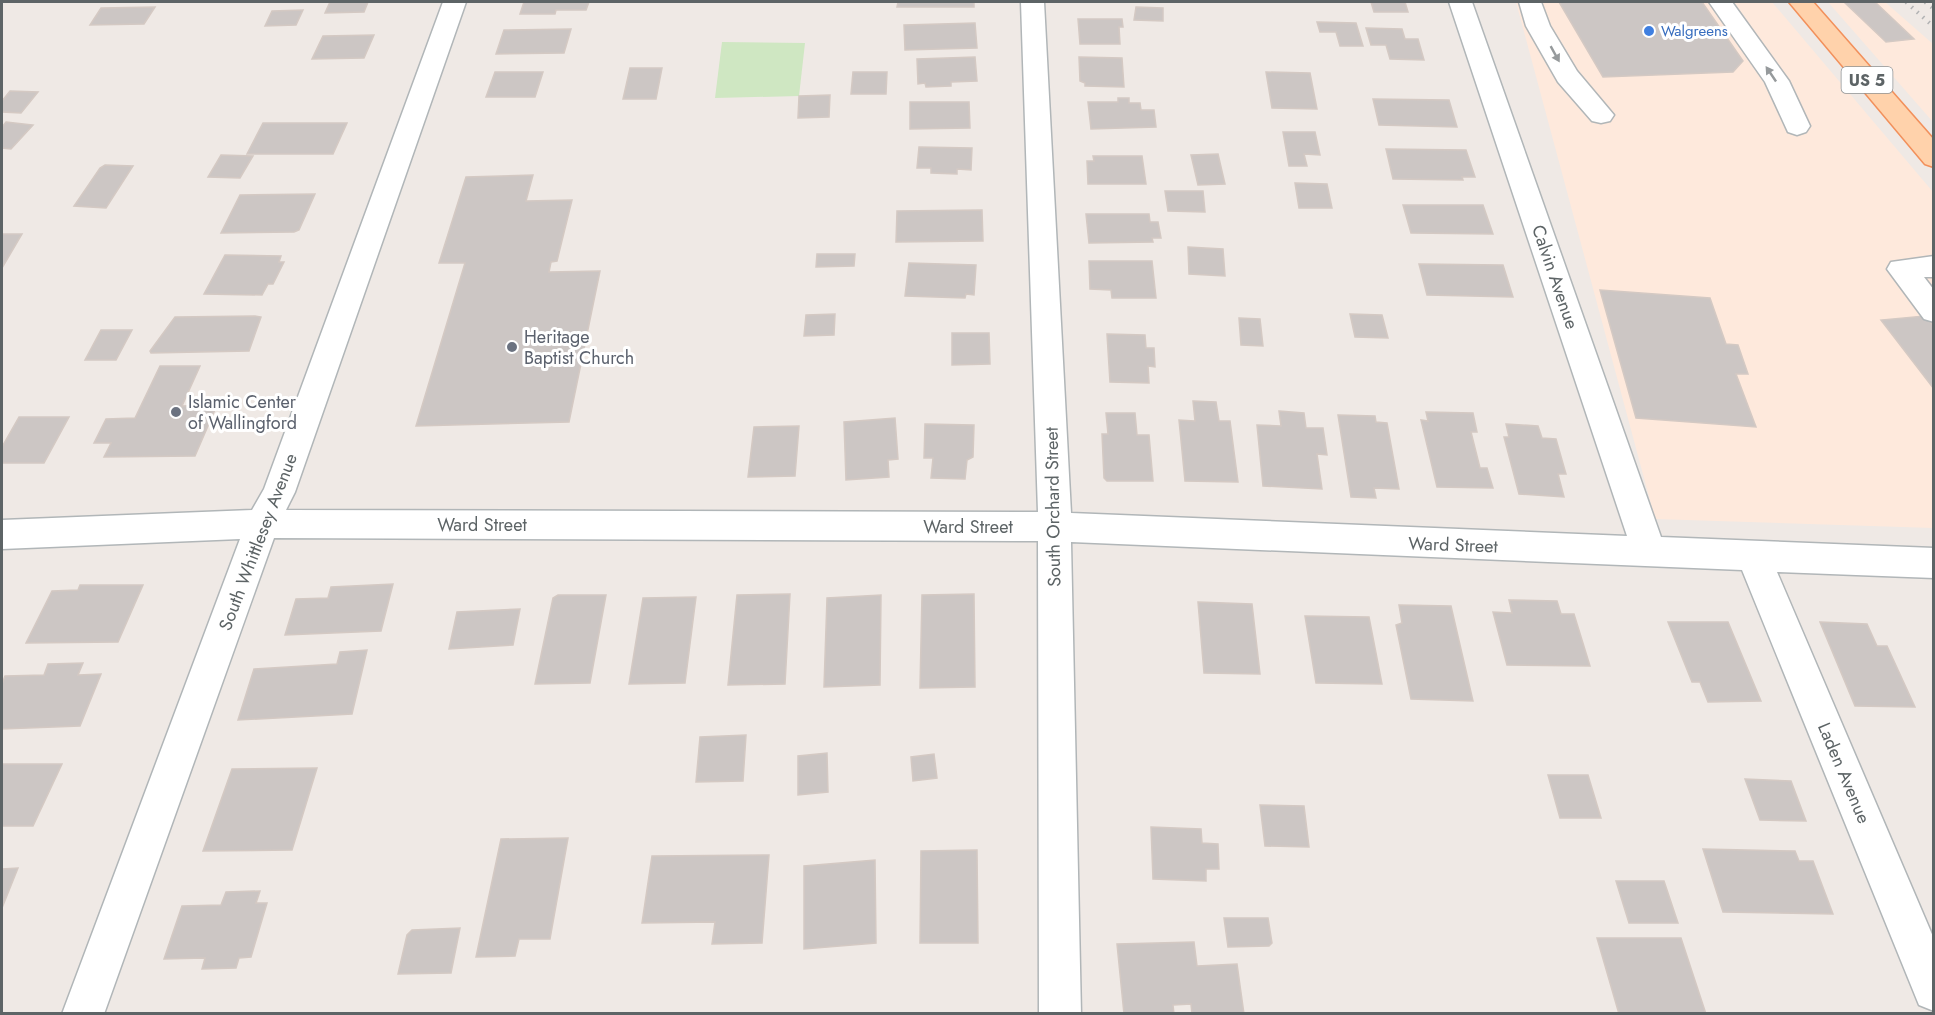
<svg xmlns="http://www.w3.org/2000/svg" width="1935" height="1015" font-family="Jost,sans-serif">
<rect width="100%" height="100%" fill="#efe9e5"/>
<path fill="#fee9dc" d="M1516,2H1772L1933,192V528L1655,519Z
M1828,2H1885L1933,44V122Z"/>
<path fill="#cfe7c2" d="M722,42L805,43L799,96L715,98Z"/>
<path fill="#ccc6c4" stroke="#d4c9c3" stroke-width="1.5" d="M330,2H368L364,12L325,13Z
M524,2H589L586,10H556L555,14H520Z
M898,2H974V7H897Z
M1371,2H1405L1408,12H1374Z
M1559,2H1702L1743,61L1733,72L1603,77Z
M1844,2H1875L1914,39L1886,42Z
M155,7L144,24L90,25L101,8Z
M1136,7L1163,8V21L1134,20Z
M303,10L296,25L265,26L272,11Z
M1078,19H1122L1123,27H1119L1120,44H1080Z
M1317,22L1356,23L1363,46H1340L1336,32H1320Z
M975,23L977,48L905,50L904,25Z
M1366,28L1402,29L1405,39H1418L1424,60L1390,59L1386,45H1371Z
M571,29L564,53L496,54L504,30Z
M374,35L364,58L312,59L323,36Z
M975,57L977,81L951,82V86L926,87L925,83L918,84L917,59Z
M1079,57L1122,58L1124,87L1085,86V83L1080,81Z
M630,68H662L656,99H623Z
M495,72H543L535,97H486Z
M853,72H887L886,94H851Z
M1266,72L1310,73L1317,109L1272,108Z
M10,91L38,92L21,113L2,112V101Z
M830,95L829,117L798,118L799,96Z
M1118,98H1129V103H1140L1141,110H1154L1156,127L1091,129L1088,102H1118Z
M1373,99L1449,100L1457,127L1379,125Z
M910,102H969L970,128L910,129Z
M6,122L33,125L11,149L2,148V127Z
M263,123H347L333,154H247Z
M1283,132H1315L1320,155L1304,154L1307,166H1289Z
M919,147L972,148L971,170L957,169V174L931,173V168H917Z
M1386,149L1466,150L1475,177H1462L1463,180L1393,179Z
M1218,154L1225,184L1198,185L1191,155Z
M221,155L253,156L240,178L208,177Z
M1093,156H1142L1146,184H1088L1087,161H1094Z
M105,165L133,166L106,208L74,206L100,168Z
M533,175L526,201L572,200L557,261L551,262L549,272L600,271L569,422L416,426L465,263H439L466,177Z
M1295,183L1327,184L1332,208H1299Z
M1165,191H1203L1205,212L1168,211Z
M315,194L299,230L294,232L221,233L240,195Z
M1403,205H1483L1493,234L1411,233Z
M982,210L983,241L896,242L897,211Z
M1086,214H1149L1150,222H1158L1161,238H1152L1153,242L1089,243Z
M2,234H22L2,268Z
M1188,247L1223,249L1225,276L1189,274Z
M817,254H855L854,266L816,267Z
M225,255L281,256L279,262H284L273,284H268L262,295L204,294Z
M1089,261H1152L1156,298H1112L1111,290L1090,289Z
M909,263L976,265L974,295L966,294L965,298L905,296Z
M1419,264L1503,265L1513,297L1427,295Z
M1600,290L1710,298L1726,344L1738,345L1748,374H1736L1756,427L1636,418Z
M835,314L834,335L804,336L806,315Z
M1350,314L1382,315L1388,338L1355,337Z
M1925,316L1934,327V389L1881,320Z
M175,317L255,316L261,317L249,351L151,353L150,351Z
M1239,318L1260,319L1263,346L1241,345Z
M101,330H132L116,360H85Z
M952,333H989L990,364L952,365Z
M1107,334L1145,335L1146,348H1154L1155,367L1148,366L1149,383L1110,382Z
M160,366H200L182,406L217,405L195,456L104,457L111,443H94L106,419L135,418Z
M1193,401L1216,402L1219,421H1230L1238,482L1185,481L1179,420L1195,421Z
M1279,411L1304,413L1306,428H1323L1327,455L1317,454L1322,489L1263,486L1257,425L1281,426Z
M1426,412L1473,413L1477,432H1471L1480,468H1487L1493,488L1437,487L1421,420L1428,421Z
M1106,413H1135L1137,435H1149L1153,481H1107L1104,478L1102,434H1108Z
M1338,415L1375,416L1376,422L1387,423L1399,489L1374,488L1376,498L1351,497Z
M19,417H69L44,463H2V447Z
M895,418L898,459L888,460L889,477L846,480L844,422Z
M925,424L974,425L973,457L967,460L965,479L931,478L933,458H924Z
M1506,424L1538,426L1542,438L1556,439L1566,474H1558L1564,497L1519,494L1504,437H1509Z
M799,426L795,476L748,477L754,427Z
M393,584L381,631L285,635L296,599L328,598L331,587Z
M80,585H143L118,642L26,643L52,591L78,590Z
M790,594L785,684L728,685L737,595Z
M974,594L975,687L920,688L922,595Z
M558,595H606L590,683L535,684L553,598Z
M881,595L880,685L824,687L827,598Z
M696,597L685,683L629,684L643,598Z
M1509,600L1557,601L1561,614H1574L1590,666L1507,665L1493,612L1512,613Z
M1198,602L1252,604L1260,674L1204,673Z
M1399,605L1451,606L1473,701L1411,699L1396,625L1402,623Z
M520,609L513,645L449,649L457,612Z
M1305,616L1369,617L1382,684L1316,683Z
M1668,622H1728L1761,701L1708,702L1700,682H1692Z
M1820,622L1867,624L1877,646H1887L1915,707L1855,706Z
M367,650L352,714L238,720L254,669L337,664L340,652Z
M83,663L78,675L101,674L80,726L2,729V684L5,676L44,675L48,664Z
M746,735L743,781L696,782L700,737Z
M827,753L828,792L798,795V756Z
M934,754L937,778L913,781L911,757Z
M2,764H62L33,826H2Z
M317,768L292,850L203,851L232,769Z
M1548,775H1588L1601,818H1560Z
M1745,779L1791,781L1806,821L1760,820Z
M1260,805L1304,806L1309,847L1265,846Z
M1151,827L1201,829L1202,843L1218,844L1219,869H1206V881L1153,879Z
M568,838L550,939H519L515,956L476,957L501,839Z
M1703,849L1795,851L1799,861H1813L1833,914L1723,912Z
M977,850L978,943H920L921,851Z
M769,855L762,943L712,944L715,922L642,923L652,856Z
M875,860L876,943L804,949V866Z
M18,868L2,908V869Z
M1616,881H1664L1678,923H1629Z
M260,891L256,903H267L251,957L239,958L236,968L202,969L205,958L164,959L182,906L221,905L226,892Z
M1224,918H1268L1272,943L1269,946L1228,947Z
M460,928L451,973L398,974L407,935L412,930Z
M1597,938H1681L1706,1014H1619Z
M1194,942L1197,966L1237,964L1244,1014H1192L1191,1004L1173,1005L1174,1014H1124L1117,944Z"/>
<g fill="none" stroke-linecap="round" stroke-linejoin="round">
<defs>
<path id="minor" d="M443,2H466L295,492L286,510L1038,512L1021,2H1044L1071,513L1627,536L1449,2H1472L1661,537L1934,548V578L1777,572L1934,939V1011L1919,1005L1742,570L1071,542L1081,1014H1039L1038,541L274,538L104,1014H62L240,539L2,549V520L252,510L264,489Z
M1519,2H1541L1550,26L1577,71L1614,115L1610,121L1601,123L1592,121L1558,82L1526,26Z
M1709,2H1732L1789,81L1810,126L1806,132L1797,135L1788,132L1765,82Z
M1934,256V277H1924L1934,290V322L1924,319L1887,269L1891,262Z"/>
<path id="major" d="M1789,2H1813L1934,140V167L1925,164Z"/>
</defs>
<use href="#minor" stroke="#b1b6b8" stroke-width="3"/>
<use href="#major" stroke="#f2905b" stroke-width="3"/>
<use href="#minor" fill="#fff" fill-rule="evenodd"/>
<use href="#major" fill="#ffd2ab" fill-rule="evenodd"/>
<path stroke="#b2b3b4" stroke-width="4" stroke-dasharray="1.5 6" stroke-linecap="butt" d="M1906,2L1934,27
M1925,2L1934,9"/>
</g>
<defs><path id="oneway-solid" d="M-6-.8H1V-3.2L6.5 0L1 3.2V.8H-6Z" transform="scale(1.5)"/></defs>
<g fill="#969a9c">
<use href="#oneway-solid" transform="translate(1555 54) rotate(61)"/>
<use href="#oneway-solid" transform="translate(1771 74) rotate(-124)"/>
</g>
<circle fill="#3f7fe0" stroke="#fff" stroke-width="2" cx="1649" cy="31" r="6"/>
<g fill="#6b7280" stroke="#fff" stroke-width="2">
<circle cx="512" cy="347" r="6"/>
<circle cx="176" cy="412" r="6"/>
</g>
<g text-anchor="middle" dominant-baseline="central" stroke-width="6" stroke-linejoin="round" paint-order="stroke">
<g font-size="15" fill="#366cbe" stroke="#fff" text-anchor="start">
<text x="1661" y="31">Walgreens</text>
</g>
<rect fill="#fff" stroke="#8e9294" stroke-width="1.5" x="1841.5" y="67" width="51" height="26" rx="4.5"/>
<g font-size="16" font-weight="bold" fill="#5d6466">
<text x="1867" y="80">US 5</text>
</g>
<g font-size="18" fill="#5d6466" stroke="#fff">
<text transform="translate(1555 277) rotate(71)">Calvin Avenue</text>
<text transform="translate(1053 507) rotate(-91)">South Orchard Street</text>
<text x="482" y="525">Ward Street</text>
<text x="968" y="527">Ward Street</text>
<text transform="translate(258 542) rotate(-69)">South Whittlesey Avenue</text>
<text transform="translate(1453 545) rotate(2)">Ward Street</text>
<text transform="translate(1844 773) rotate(67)">Laden Avenue</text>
</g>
<g font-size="18" fill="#5b616d" stroke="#fff" text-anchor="start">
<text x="524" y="337">Heritage<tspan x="524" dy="21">Baptist Church</tspan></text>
<text x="188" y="402">Islamic Center<tspan x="188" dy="21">of Wallingford</tspan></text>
</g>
</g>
<rect width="1935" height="1015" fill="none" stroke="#5d6466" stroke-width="6"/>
</svg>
